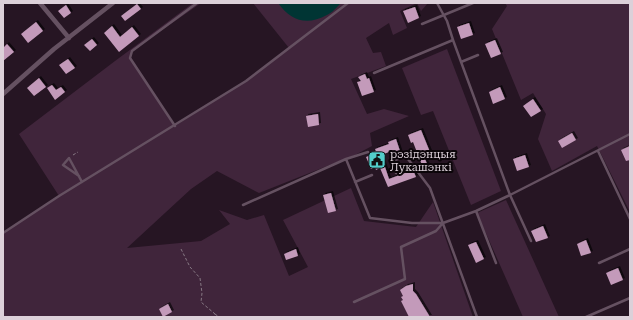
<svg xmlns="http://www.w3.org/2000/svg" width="633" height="320" font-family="'Roboto Serif',serif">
<defs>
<filter id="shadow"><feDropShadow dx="2" dy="-2" stdDeviation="0" flood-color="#0009"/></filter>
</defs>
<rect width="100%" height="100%" fill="#261523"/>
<path fill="#40253b" d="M193,3H201L132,51L131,58L175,126L246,81L289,48L253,3H428L421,11L417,3L400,11L407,28L393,35L389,23L366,38L373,53L381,52L386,66L351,79L367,114L384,109L409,116L370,133L372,146L355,155L259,193L217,171L191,189L127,248L201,241L230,224L219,210L247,220L264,215L289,276L308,267L283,220L351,188L364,221L416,227L433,202L473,317H3V233L59,196L19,134L115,61Z
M505,3H630V212L597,146L552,171L538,139L546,114L533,93L521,100L492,29L507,6Z
M447,49L501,191L471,205L433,111L421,115L402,68Z
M506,200L559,317H523L477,213Z"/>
<path fill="#003534" d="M278,3H341C337,7 332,13 327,15C307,26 291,21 278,3Z"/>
<path fill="#c39aba" filter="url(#shadow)" d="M137,4L141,9L125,21L121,16Z
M66,5L71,13L64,18L58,11Z
M415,7L419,18L408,23L403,11Z
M36,22L43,31L28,43L21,34Z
M469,23L473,35L461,39L457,27Z
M112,26L120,37L132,27L139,36L119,52L104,33Z
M92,39L97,45L90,51L84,45Z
M495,40L501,54L491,58L485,44Z
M7,44L14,52L3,61V48Z
M68,59L75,68L66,74L59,65Z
M365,74L367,79L369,78L374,92L362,96L357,82L361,81L358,77Z
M39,78L46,87L34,96L27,88Z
M52,85L56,90L61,87L65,92L55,100L47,88Z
M500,87L505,99L493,104L489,92Z
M533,99L541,111L531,117L523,106Z
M318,114L319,125L308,127L306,116Z
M421,130L432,157L425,159L430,171L425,173L413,142L411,143L408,135Z
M572,133L576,140L562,148L558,141Z
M396,139L401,154L394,156L392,151L381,155L389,179L413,170L416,177L388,187L380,168L376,170L375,167L371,169L366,157L373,154L372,152L376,151L375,149L389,144L388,142Z
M630,146V160L626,161L621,150Z
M525,155L529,167L517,171L513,159Z
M331,193L336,211L328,213L323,195Z
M543,226L548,238L536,242L531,231Z
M586,240L591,253L581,256L577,244Z
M476,242L484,259L476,263L468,245Z
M296,249L298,256L286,260L284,254Z
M618,268L623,280L611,285L606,273Z
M413,284V291L416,294L430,317H409L401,301L403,300L401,297L403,296L400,290L406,286Z
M168,304L172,312L163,317L159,309Z"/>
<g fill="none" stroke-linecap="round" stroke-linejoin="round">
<path stroke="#877984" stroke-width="1" stroke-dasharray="3 2" stroke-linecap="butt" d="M73,155L78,152
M181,249L190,267L200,278L202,293L201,302L215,314L214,317
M215,314L219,317"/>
<path stroke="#655161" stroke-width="2.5" d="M422,24L473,3
M453,40L510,195L531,241
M461,62L478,55
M374,73L453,40L447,21L437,3
M175,126L130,58L132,51L197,3
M598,151L630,219
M346,159L368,152
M413,166L396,173L392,161L403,157L408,159L430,188L477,317
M79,176L63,165L69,158L82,182
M355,182L372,175
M243,205L346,159L370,218L412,223H443
M476,211L496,263
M3,233L59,196L246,81L348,3
M599,263L630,249
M354,302L405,279L401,247L436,231L443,223L476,211L510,195L630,134
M586,317L630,298"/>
<path stroke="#655161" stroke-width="4.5" d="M40,3L69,38
M3,94L54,49L113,3"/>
</g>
<defs>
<symbol id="civic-square" viewBox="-11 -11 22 22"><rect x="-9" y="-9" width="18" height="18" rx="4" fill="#53cdca" stroke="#0b0509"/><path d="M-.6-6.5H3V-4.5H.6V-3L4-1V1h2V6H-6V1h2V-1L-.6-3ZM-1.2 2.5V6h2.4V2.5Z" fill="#111"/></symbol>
</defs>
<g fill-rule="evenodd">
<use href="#civic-square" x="367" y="150" width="20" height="20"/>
</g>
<g text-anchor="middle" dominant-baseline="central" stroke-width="4" stroke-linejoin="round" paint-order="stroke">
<g font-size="11" fill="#dcd0d9" stroke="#0b0509" text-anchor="start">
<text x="390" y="154">рэзідэнцыя<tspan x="390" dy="13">Лукашэнкі</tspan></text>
</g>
</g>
<rect width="633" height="320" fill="none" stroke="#dcd0d9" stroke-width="8"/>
</svg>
